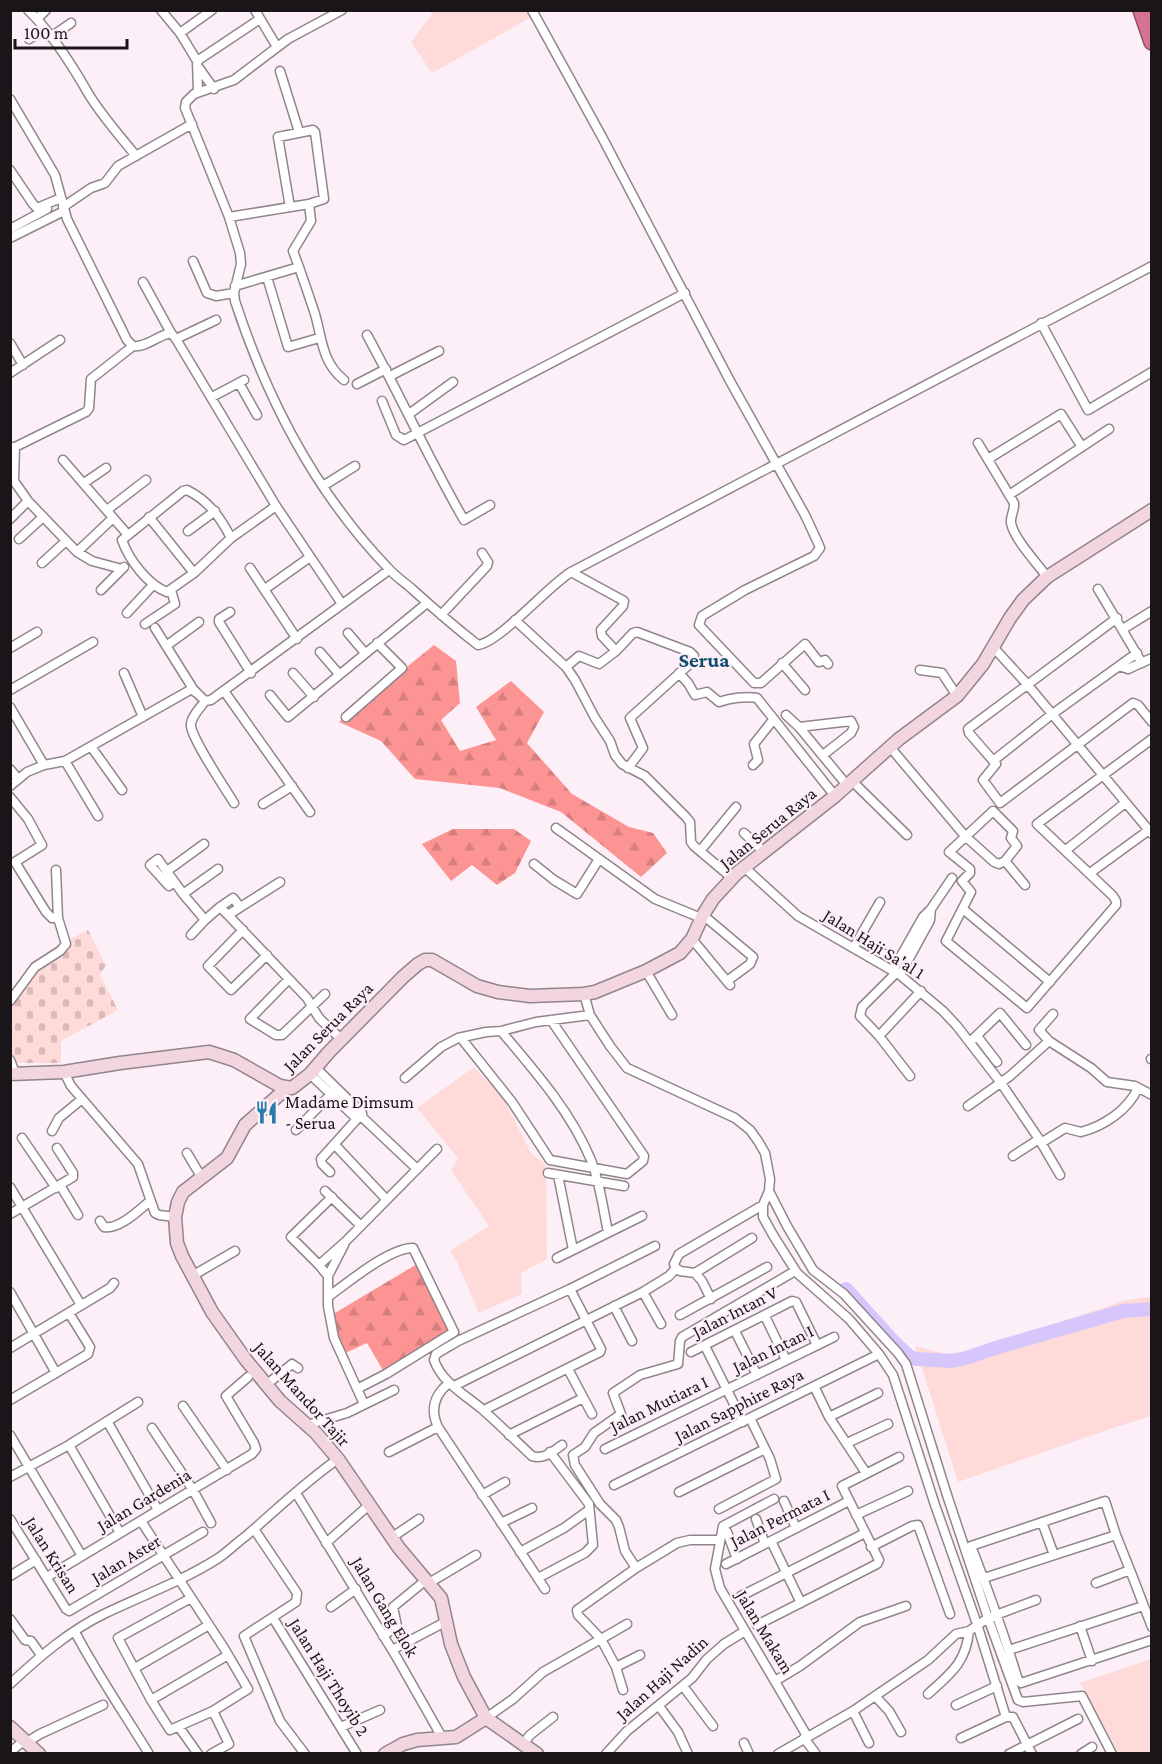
<svg xmlns="http://www.w3.org/2000/svg" width="1162" height="1764" font-family="'Crimson Pro',serif">
<defs>
<pattern id="forest-firs" width="22" height="20" patternUnits="userSpaceOnUse" patternTransform="scale(1.5)"><rect width="22" height="20" fill="#fc9493"/><path d="M5 1l3.5 6h-7zM16 11l3.5 6h-7z" fill="#d77f7e"/></pattern>
<pattern id="cemetery-stones" width="16" height="16" patternUnits="userSpaceOnUse" patternTransform="scale(1.5)"><rect width="16" height="16" fill="#fedad8"/><path d="M2 7V4a2 2 0 0 1 4 0v3zM10 15v-3a2 2 0 0 1 4 0v3z" fill="#d9bab9"/></pattern>
</defs>
<rect width="100%" height="100%" fill="#fdeff8"/>
<path fill="#fedad8" d="M430,11H542L432,73L411,42L432,14Z
M474,1067L503,1098L531,1153L546,1165L547,1259L521,1273L522,1294L479,1313L457,1262L450,1251L489,1226L451,1170L458,1158L417,1108Z
M1151,1297V1416L1107,1430L958,1482L915,1346L946,1354L972,1351L1127,1300Z
M1151,1659V1753H1119L1080,1683Z"/>
<path fill="url(#forest-firs)" d="M434,645L456,661L460,703L441,720L460,751L496,740L476,707L511,681L544,712L527,743L572,794L629,827L653,833L667,853L641,877L561,812L500,788L415,779L381,741L339,722Z
M453,829H514L531,841L515,873L497,885L472,865L451,881L422,844Z
M422,1261L456,1329L384,1372L367,1343L341,1355L330,1316Z"/>
<path fill="url(#cemetery-stones)" d="M88,930L106,965L100,975L118,1010L61,1041V1063H15L11,1052L10,1001L29,971L51,949Z"/>
<g fill="none" stroke-linecap="round" stroke-linejoin="round">
<path stroke="#d7c6fb" stroke-width="14" d="M846,1289L892,1340L910,1357L917,1359L952,1361L966,1358L992,1349L1123,1311L1152,1309"/>
<defs>
<path id="street" d="M28,10C52,33 72,65 88,93C101,115 120,136 136,156
M161,10L180,33L197,61L198,92
M255,10L277,47
M342,10L288,39L234,80L194,94L186,102L185,108L229,217L240,253L241,264L234,293L235,301C267,399 316,493 388,568C395,576 404,582 412,589C433,608 455,627 478,645C500,642 548,586 571,572L1152,266
M532,10L602,137L730,381L805,515L818,543L820,548L814,556L745,590L702,616L699,625L754,683H761L805,644L819,662L825,660L828,664
M37,19L46,10
M180,33L212,10
M51,37L71,23
M29,39L45,29
M197,61L260,19
M199,68L214,89
M280,71L299,132
M10,99L55,175L67,219L127,340L133,346C146,348 158,335 171,333L176,339L276,506L342,604
M10,170L33,204L37,208L61,198
M309,204L311,221L293,251C301,272 308,293 315,314C322,338 322,363 344,380
M63,207L91,188L105,183L118,166L192,124
M229,217L309,204L324,199L315,132L313,130L278,137L290,207
M10,229L47,209
M10,238L64,211
M193,261L207,293L216,296L234,293
M267,277L288,347L319,338
M143,282L171,333
M235,286L299,267
M1041,323L1088,410L1152,372
M367,335C401,397 429,460 464,520L490,505
M176,339L216,320
M10,343L23,365
M10,373L60,340
M390,376L439,351
M239,383L257,415
M357,384L386,369
M212,397L244,380
M382,401L396,435L404,440L685,293
M409,414L453,382
M978,443L1014,503C1015,510 1010,516 1011,523C1014,539 1037,563 1047,577
M11,447H15L86,412L89,408L91,379L133,346
M15,447L14,481L28,501L77,552L92,561L122,569
M988,459L1061,414L1082,447
M63,460L128,535
M84,483L106,468
M323,486L355,466
M1009,495L1109,429
M107,510L146,480
M149,517L194,573
M10,519L28,501
M188,531L215,511
M231,538C220,517 209,501 187,490L183,491L122,540C129,560 148,585 167,592L194,573L231,538L276,506
M19,539L43,517
M77,552L113,518
M42,563L66,541
M250,568L297,639
M571,572L624,601L623,606L601,630L602,636L616,651
M265,589L310,557
M1098,589L1142,663
M101,590L124,567
M230,612L219,619V622L251,673
M127,613L153,585
M441,615L487,566L488,562L482,553
M1117,618L968,729L969,733L996,764L983,780L1000,803L1133,703L1138,705L1152,722
M515,620L566,667L575,680L595,718L610,741L615,755L622,764L645,776L686,817L690,822L691,842L694,846L732,878
M145,624L175,604L171,590
M155,628L195,692
M1123,629L1152,611
M348,633L365,653
M166,646L199,622
M993,647L1027,684L1152,834
M10,648L37,632
M320,652L339,674
M782,663L805,690
M1119,666L1128,669L1152,658
M566,667L579,656L599,664L616,651L633,633L637,632L690,652L694,656L693,661L630,718L643,748L628,768
M920,670L942,673L957,696
M124,673L143,717
M293,673L314,697
M679,673L688,683L695,695L707,692L719,702C730,698 746,696 757,698L835,796
M10,690L93,642
M224,691L310,812
M270,695L288,717L427,603
M205,701C200,708 190,718 191,726C193,741 225,788 234,803
M10,707L44,765L65,761L190,690H194L205,701L211,700L389,570
M786,715L799,727L846,784
M346,717L402,668L377,643
M799,727L851,721L854,727L851,733L823,755
M890,747L965,836L994,862L999,864L1005,861
M92,748L122,790
M65,761L98,816
M993,761L1051,715L1137,653
M753,765L758,760L754,744L773,720
M10,769L18,779
M851,780L907,835
M10,786L27,772L44,765
M10,797L28,819L42,845L15,862L46,912L52,918H58
M263,804L292,786
M556,828L655,899L701,918
M744,833L764,852
M1066,850L1125,803
M700,851L736,807
M534,864L554,880L577,894L599,859
M744,867L798,916L900,975L943,1011L957,1026L1001,1083L1039,1139L1060,1175
M167,871L204,844
M1090,873L1149,830
M174,882L169,886L150,865L158,859C166,871 175,882 183,894L205,920L220,907L228,915L307,998L319,1018L341,1039
M1025,885L1005,861L1017,846L1011,838L1013,831L993,811L949,852L970,869V873L962,881L971,892L946,941L1027,1008L1116,905V901L1113,896L1037,824L1152,739
M183,894L218,869
M220,907L233,898L240,907
M963,909L1050,982
M228,915L280,882
M703,915L753,957L750,964L727,981
M243,930L208,966L231,990L267,955
M191,935L205,920
M692,939L730,985
M859,939L897,962
M854,947L880,902
M893,970L923,917L931,909L952,878
M646,971L672,1015
M896,973L862,1007L860,1016L879,1036L910,1076
M900,975L930,920L931,909
M289,979L250,1019L276,1035H282L325,994
M584,994L590,1015L610,1046L627,1068L735,1118L750,1130L758,1141L765,1153L770,1179L769,1191L763,1205V1217L773,1235L797,1273L849,1319L879,1354L893,1375L935,1505L977,1624L1006,1717H1013L1032,1754
M10,1001L35,967L60,951L66,944L58,918L56,870
M501,1031C535,1071 571,1112 591,1160C600,1183 603,1208 608,1232
M879,1036L921,991
M977,1036L997,1062
M461,1038L512,1102L550,1160L627,1174L643,1161L644,1156L551,1020
M1049,1041L1039,1030L1053,1014
M970,1042L1000,1013L1026,1045
M1151,1059H1152
M10,1060L15,1073
M316,1068L362,1113V1117L416,1168
M64,1072L71,1086L138,1164L155,1213L159,1215L175,1217
M310,1074L357,1119L361,1117
M405,1078L441,1047L458,1038L486,1032L501,1031L536,1022L590,1015
M968,1106L1010,1076L1049,1041L1091,1068L1107,1082L1135,1086L1152,1095
M296,1130L334,1091
M52,1131L59,1118L82,1099
M22,1138L56,1188
M1041,1143L1065,1128L1081,1132C1104,1126 1128,1110 1138,1088
M335,1145L386,1199
M187,1153L202,1178
M1013,1156L1039,1139
M330,1172L322,1164L321,1159L357,1119
M548,1173L624,1186
M558,1175L573,1250
M60,1185L78,1215
M10,1187L81,1305
M325,1191L360,1225
M769,1191L787,1226L813,1270L844,1294L898,1353L906,1364L946,1492L988,1618L1036,1600
M332,1197L291,1237L319,1265L328,1276V1306L334,1338L364,1404
M10,1214L73,1177V1173L57,1148
M100,1221L104,1227C119,1230 139,1210 150,1201
M557,1258L642,1216
M319,1265L345,1242L437,1149
M676,1268L680,1271L695,1273L702,1281L711,1299
M695,1273L752,1238
M192,1276L235,1251
M328,1276L344,1245
M10,1292L56,1373
M643,1292L661,1324
M329,1296C349,1282 389,1248 413,1248L454,1332L386,1374L357,1389
M614,1306L632,1341
M680,1315L767,1267
M765,1316L786,1360
M735,1331L757,1375
M705,1346L743,1422
M10,1348L110,1288L114,1283
M691,1352L792,1301L796,1302L817,1345
M568,1369L592,1414
M449,1383C434,1395 430,1410 438,1427L545,1589
M266,1385L292,1364L298,1368
M454,1386L643,1292L669,1276L676,1268L674,1264L679,1254L763,1205
M814,1386L829,1417L866,1473
M10,1400L88,1354L90,1347L69,1313
M183,1406L227,1470
M484,1410L600,1352L601,1349L570,1289
M829,1417L878,1393
M107,1421L158,1510
M307,1425L347,1413L394,1390
M152,1428L193,1490L211,1523
M10,1435L82,1556
M509,1435L583,1398
M847,1443L888,1424
M69,1445L120,1533
M562,1445C553,1451 544,1460 532,1456C516,1441 500,1425 483,1410C466,1395 442,1383 434,1360L436,1354L458,1341L570,1289L655,1246
M605,1449L834,1337
M389,1452L438,1427
M10,1477L69,1445L138,1402
M614,1485L879,1354
M679,1492L765,1449
M296,1493L397,1658L443,1739
M482,1495L505,1482
M774,1499L723,1526L715,1569L720,1588L807,1736
M784,1501L796,1528
M719,1509L776,1479L770,1459L750,1418
M856,1515L908,1491
M10,1519L66,1609L69,1611L203,1532
M756,1519L765,1544
M141,1521L224,1648L248,1689L213,1711L170,1730L151,1700L118,1638L191,1598
M1042,1522L1054,1555
M501,1523L532,1508
M254,1529L297,1593L296,1602L244,1636L280,1721L305,1754
M727,1532L737,1559
M1116,1535L1130,1570
M391,1538L419,1519
M771,1541L801,1603
M326,1543L369,1505
M871,1547L912,1526L918,1525L950,1614
M520,1552L564,1528L589,1510
M726,1564L849,1501
M636,1568L625,1551L619,1527L616,1520L600,1504L575,1465L573,1455L585,1447L594,1433L621,1414L613,1393L640,1375L678,1364L680,1341L682,1337L795,1271
M10,1576L36,1560
M47,1577L252,1454L256,1449L254,1443L226,1396L248,1377
M538,1578L585,1553L593,1545L589,1504L550,1452
M984,1578L1116,1535L1105,1501L971,1546C988,1590 1004,1634 1018,1680L1021,1683L1152,1640
M429,1583L476,1555
M1096,1583L1130,1570L1152,1627
M741,1596L865,1533
M331,1607L356,1589
M273,1618L357,1754
M10,1619L25,1640L31,1641L41,1655
M757,1625L877,1564L879,1560L842,1486L899,1457
M1080,1626L1092,1661
M75,1632C97,1674 124,1713 149,1754
M383,1636L397,1626L393,1607L426,1580
M392,1650L447,1621
M1009,1650L1143,1606
M616,1667L640,1655
M135,1668L209,1625
M775,1681L800,1666L860,1622L906,1606
M10,1684C39,1657 70,1630 106,1613C144,1595 182,1581 217,1559C228,1552 236,1543 246,1536C276,1510 305,1482 338,1459
M683,1686L713,1726
M623,1690L616,1667L601,1639L627,1624
M928,1694C950,1674 966,1663 969,1631
M875,1696L889,1711L901,1732
M151,1700L228,1655
M956,1705L997,1686
M659,1706L678,1732L688,1754
M853,1711L869,1743
M486,1718L513,1699L543,1672L601,1639L578,1615L577,1610L636,1568L677,1543L690,1540H719
M179,1727L198,1754
M341,1727L380,1710
M804,1738L816,1754
M961,1738L1006,1717
M27,1742L40,1734L103,1705
M524,1743L530,1735L553,1717
M744,1743L749,1754
M10,1752L25,1740
M211,1754L229,1744L213,1711
M606,1754L627,1731L692,1678L707,1659L724,1644L745,1631
M778,1754L853,1711L928,1660L956,1634L969,1631L988,1618L1018,1700L1023,1702L1082,1696L1112,1754
M1009,1754L1078,1719
M1081,1754L1092,1747"/>
<path id="secondary" d="M10,1074L64,1072L120,1063L209,1052L234,1060L280,1086L292,1088L310,1074L329,1052L403,977L418,964L425,960H432L477,986L498,992L530,996L584,994L595,992L646,971L680,953L692,939L703,915L713,899L737,873L835,796L899,739L957,696L983,664L1010,618L1023,600L1047,577L1152,510
M287,1088L245,1125L227,1158L183,1192L178,1202L175,1217L177,1243L182,1256L212,1312L246,1360L280,1401L316,1433L338,1459L399,1548L441,1598L451,1644L458,1662L464,1677L486,1718L537,1754
M10,1727L39,1754
M385,1754L403,1744L417,1740L456,1737L486,1718"/>
<path id="highway" d="M1141,10L1152,42"/>
</defs>
<use href="#street" stroke="#91858c" stroke-width="11"/>
<use href="#secondary" stroke="#91858c" stroke-width="15"/>
<use href="#highway" stroke="#945267" stroke-width="18"/>
<use href="#street" stroke="#fff" stroke-width="8"/>
<use href="#secondary" stroke="#f2d5de" stroke-width="12"/>
<use href="#highway" stroke="#d57392" stroke-width="15"/>
</g>
<defs>
<symbol id="restaurant-bare" viewBox="-9 -9 18 18"><path d="M-5-6h1v4h1v-4h1v4h1v-4h1v5L-1.5 .5V6h-2V.5L-5-1ZM5-6V6H3V1.5H1.5Q1.5-4 5-6Z" fill="#297cad" stroke="#fdeff8" stroke-width="2.5" paint-order="stroke"/></symbol>
</defs>
<g fill-rule="evenodd">
<use href="#restaurant-bare" x="250" y="1096" width="33" height="33"/>
</g>
<g text-anchor="middle" dominant-baseline="central" stroke-width="4.5" stroke-linejoin="round" paint-order="stroke">
<g font-size="18" fill="#1a1518" stroke="#fdeff8">
<text transform="translate(768 828) rotate(-39)">Jalan Serua Raya</text>
<text transform="translate(874 944) rotate(32)">Jalan Haji Sa'al 1</text>
<text transform="translate(328 1027) rotate(-45)">Jalan Serua Raya</text>
<text transform="translate(735 1312) rotate(-27)">Jalan Intan V</text>
<text transform="translate(773 1349) rotate(-26)">Jalan Intan I</text>
<text transform="translate(302 1394) rotate(48)">Jalan Mandor Tajir</text>
<text transform="translate(659 1404) rotate(-26)">Jalan Mutiara I</text>
<text transform="translate(739 1405) rotate(-27)">Jalan Sapphire Raya</text>
<text transform="translate(144 1500) rotate(-31)">Jalan Gardenia</text>
<text transform="translate(780 1518) rotate(-27)">Jalan Permata I</text>
<text transform="translate(52 1555) rotate(58)">Jalan Krisan</text>
<text transform="translate(126 1559) rotate(-31)">Jalan Aster</text>
<text transform="translate(385 1607) rotate(59)">Jalan Gang Elok</text>
<text transform="translate(765 1632) rotate(59)">Jalan Makam</text>
<text transform="translate(329 1677) rotate(58)">Jalan Haji Thoyib 2</text>
<text transform="translate(662 1678) rotate(-42)">Jalan Haji Nadin</text>
</g>
<g font-size="18" fill="#1a1518" stroke="#fdeff8" text-anchor="start">
<text x="285" y="1102">Madame Dimsum<tspan x="285" dy="21">- Serua</tspan></text>
</g>
<g font-size="21" font-weight="bold" fill="#124c6d" stroke="#fdeff8">
<text x="704" y="660">Serua</text>
</g>
</g>
<rect width="1162" height="1764" fill="none" stroke="#1a1518" stroke-width="24"/>
<path d="M15 39v9h112v-9" fill="none" stroke="#1a1518" stroke-width="3"/>
<text x="24" y="39" font-size="18" fill="#1a1518" stroke="#fdeff8" stroke-width="4.5" paint-order="stroke">100 m</text>
</svg>
